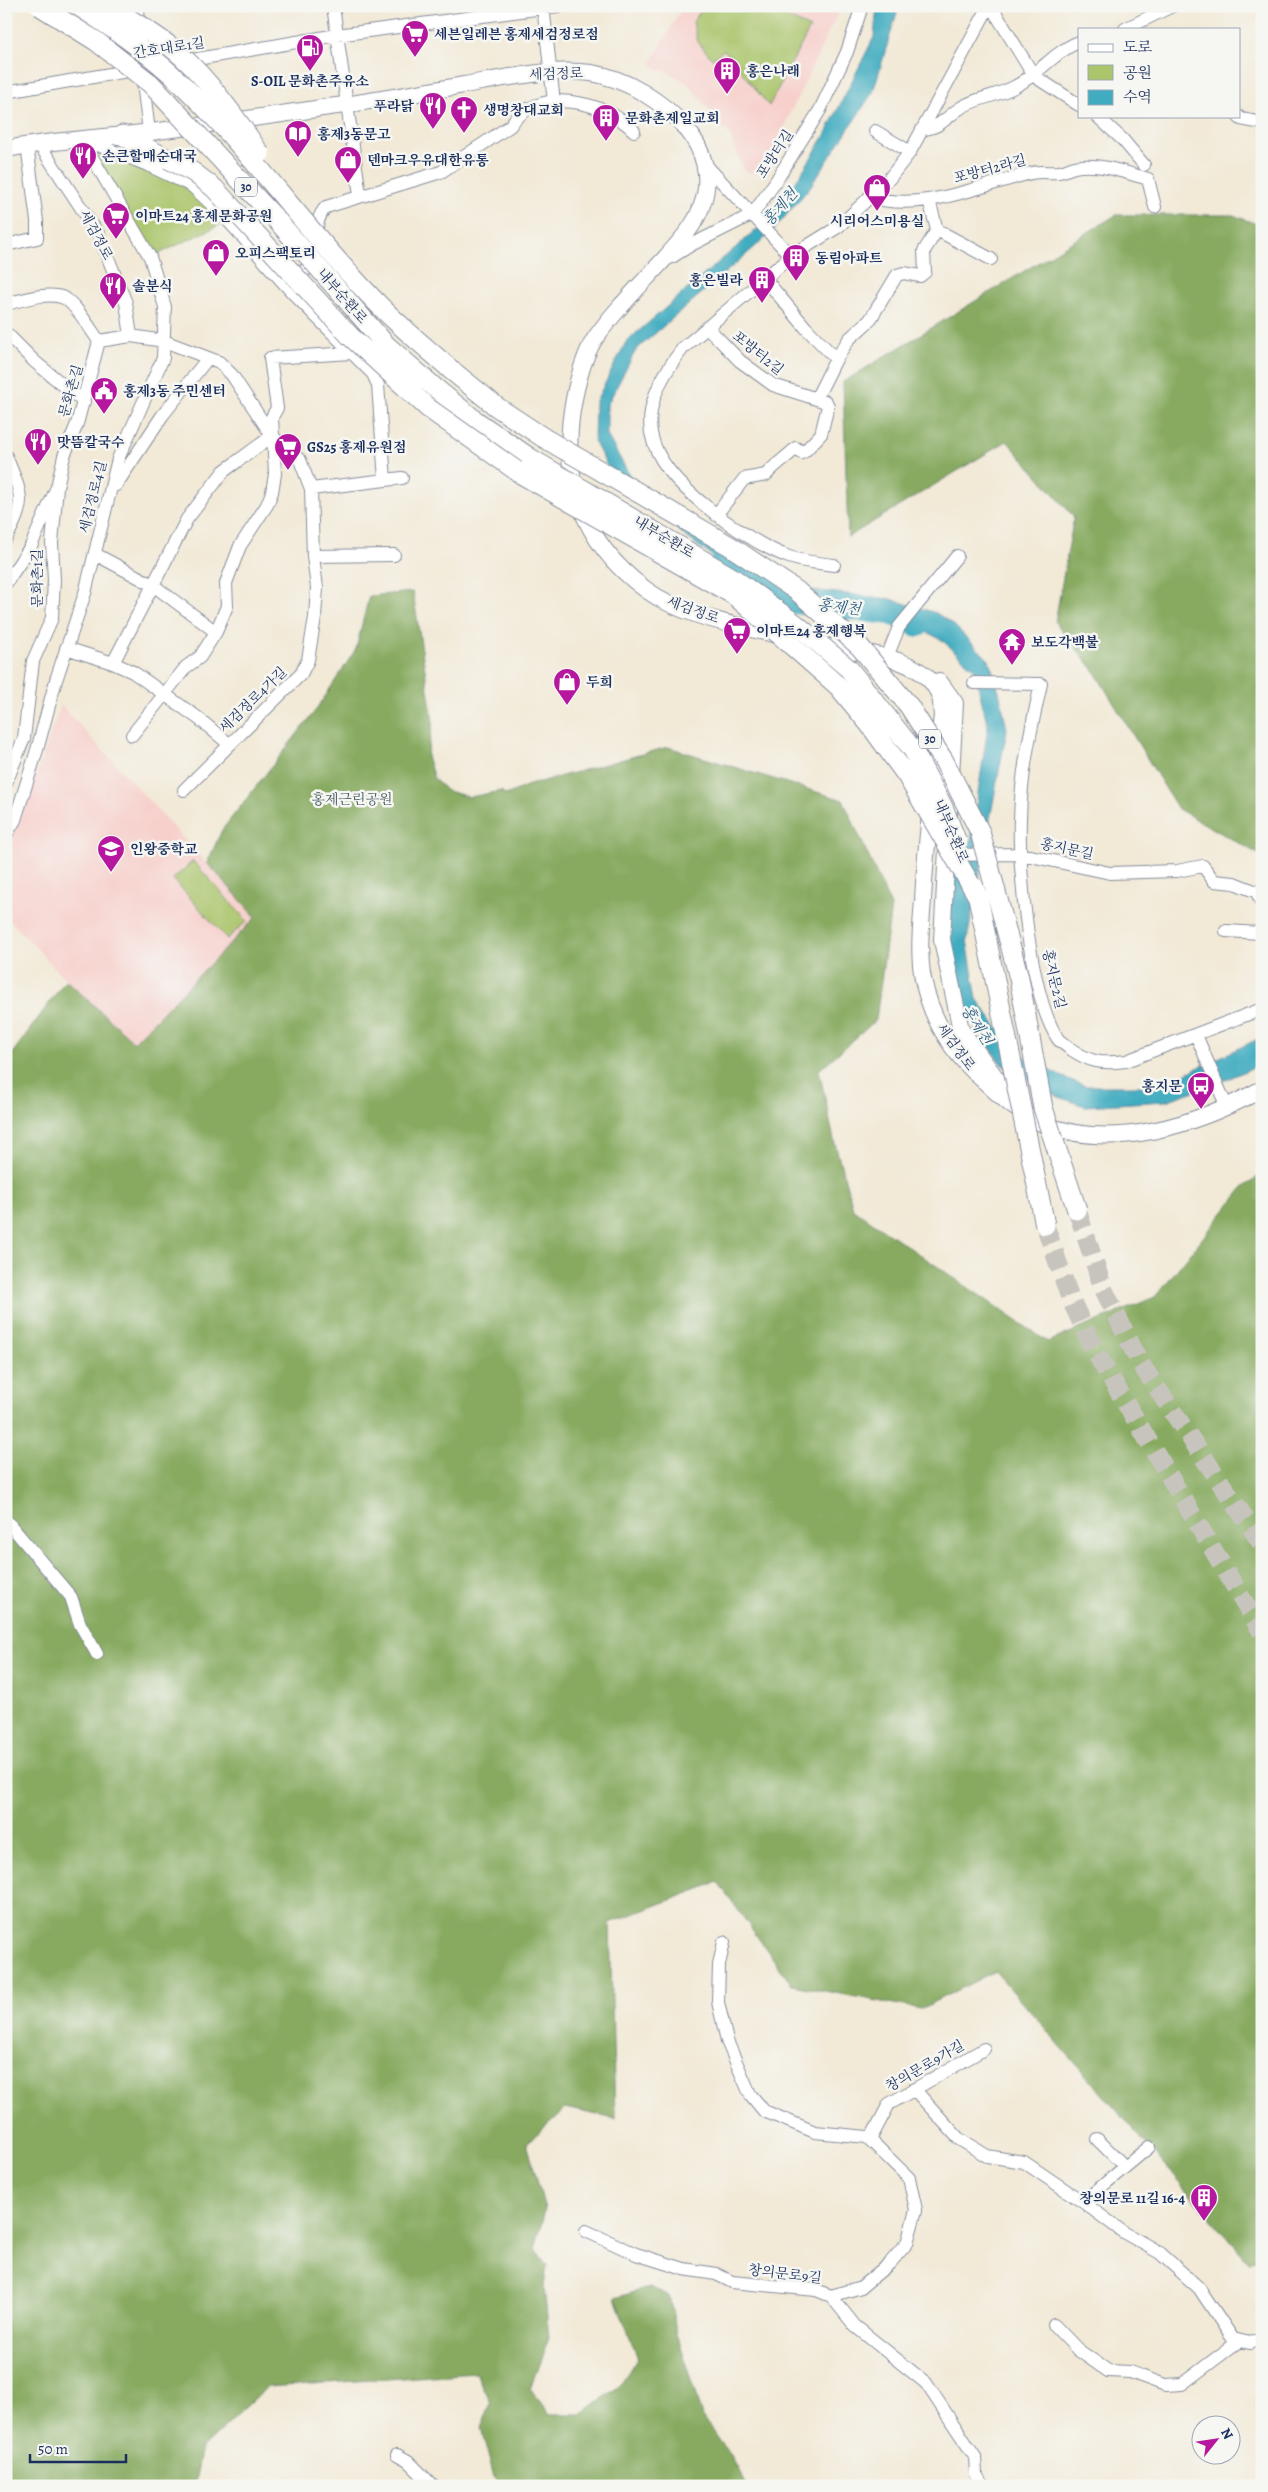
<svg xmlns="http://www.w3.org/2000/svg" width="1268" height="2492" font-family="Alegreya,'Noto Serif KR',serif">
<rect width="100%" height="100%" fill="#f6f6f2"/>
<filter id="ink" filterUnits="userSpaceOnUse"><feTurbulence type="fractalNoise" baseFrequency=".02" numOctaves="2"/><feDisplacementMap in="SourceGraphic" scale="10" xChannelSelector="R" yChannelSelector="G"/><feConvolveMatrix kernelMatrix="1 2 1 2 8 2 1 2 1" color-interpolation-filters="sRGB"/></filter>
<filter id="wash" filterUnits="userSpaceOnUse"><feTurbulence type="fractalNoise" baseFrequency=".0096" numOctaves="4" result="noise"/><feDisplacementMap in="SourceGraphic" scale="20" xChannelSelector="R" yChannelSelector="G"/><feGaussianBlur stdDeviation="1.12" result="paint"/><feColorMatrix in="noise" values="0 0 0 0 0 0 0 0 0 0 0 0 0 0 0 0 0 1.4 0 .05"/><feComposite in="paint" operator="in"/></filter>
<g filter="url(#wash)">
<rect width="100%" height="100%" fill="#f2e9d6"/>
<path fill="#f7d0cc" d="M683,6H841L770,156L759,174L744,171L729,133L687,83L668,72L658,70L651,63Z
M61,705L256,917L134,1042L66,980L6,916V846L20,820Z"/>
<path fill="#aac56c" stroke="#627a65" d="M704,6H763L810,28L769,106L724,50L712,59L698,42L693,22Z
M86,143L191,188L226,222L152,257Z
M193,861L247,921L227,939L173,879Z"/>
<path fill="#87aa60" stroke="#516c5f" d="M1116,215H1233L1262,226V856L1178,809L1093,669L1055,622L1074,517L1007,441L848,537L843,382Z
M413,592L433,722L427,756L434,779L447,791L470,797L501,791L506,795L529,785L668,747L843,800L891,906L876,1020L819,1070L834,1140L853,1209L1048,1342L1155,1297L1243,1188L1262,1174V2260L1249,2262L995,1971L921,2009L792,1985L718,1882L610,1923L615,2119L566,2108L527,2143L545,2209L535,2249L547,2265L544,2287L549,2338L530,2388L549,2414H581L618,2387L638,2358L615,2298L650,2287L669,2296L677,2334L702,2416L732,2458L747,2486H501L494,2478L481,2428L491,2403L476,2373L267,2387L202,2448L194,2486H6V1062L66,980L134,1042L256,917L207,863L222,830L316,710L356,649L369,596Z"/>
<path fill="#41acc0" stroke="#2e6e8f" d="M877,6H899L873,92L810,187L771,233L636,350L607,405V435L630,476L713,541L802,589L890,599L936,613L953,624L989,660L999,691L1007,729L967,940L977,999L1014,1051L1058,1075L1086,1086H1160L1262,1037V1063L1228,1079L1166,1101L1085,1106L1059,1097L1002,1065L962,1008L951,941L968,859L988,727L974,669L942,640L891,613L794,602L709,554L616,483L594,441L595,403L626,342L763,224L799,177L824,137L874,37Z"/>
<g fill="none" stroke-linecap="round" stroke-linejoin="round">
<path stroke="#41acc0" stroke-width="24" d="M723,562L794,602L891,613L918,625
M956,969L951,941L968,857"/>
</g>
</g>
<g filter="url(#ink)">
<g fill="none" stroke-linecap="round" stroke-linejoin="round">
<path stroke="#c7c4be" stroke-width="19" stroke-dasharray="19 9" stroke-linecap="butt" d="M1077,1210L1103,1288L1140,1363L1262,1544
M1045,1225L1070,1298L1096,1353L1262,1632"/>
<defs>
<path id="minor" d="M138,6L139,29
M333,6L360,195
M543,6L554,102
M991,6L1034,76L1079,105
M1125,29L1172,6
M142,74L149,132
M6,92L337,35L559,6
M1097,116L1123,140L1144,165
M1238,116L1241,119L1262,123
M922,129C940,129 948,115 962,107C978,97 999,96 1016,86C1039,74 1055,51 1079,42
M875,131L910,152
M83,139L150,166L192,186L223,215L291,291L373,374L378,385L385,480
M39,144L99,235L126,303L131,336
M705,164L791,256
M869,197C924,213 979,185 1032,173C1041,171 1050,173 1059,172C1066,171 1073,166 1081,166C1103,164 1126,173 1148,179L1155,207
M937,230L991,259
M6,245L37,238V221L27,145
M672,257L691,245L753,214L776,181L820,110L847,52L862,6
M765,279L806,328L836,359
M292,285C298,278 306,271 310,263C320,244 311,223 326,207L441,172L510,126C536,85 606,101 634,131
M6,304C22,300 49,291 64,298C75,303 91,330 99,341L131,336L164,341L219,362L232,375L272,436L300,460L311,489L313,556L317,588L315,617L308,660L301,674L184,790
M707,327L740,361L773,385L826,402L828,406L821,434L805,451L802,453L796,448C786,458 774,465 766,475L744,479L716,515
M6,333L35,362L84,402
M816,399L836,359L849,339L870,320L897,275L904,273L920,276L925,272L924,251L937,230L929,200
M6,456C21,494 28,500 6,538
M116,485L162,416L208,358
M311,489L402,478
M95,554L153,585L216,632
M313,556L394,555
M834,565C819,563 803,562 789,557C760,546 732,527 708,508C643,456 630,416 683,348L791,256L838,227L889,179L910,152L989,6
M6,583L31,546L57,487L64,456L77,424L99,341
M66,648L113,663L133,672L198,718L229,744
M887,657L899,627L957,556
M113,663L187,519L224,471L272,436
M974,683L1041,684C1031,729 1021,773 1020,819C1018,870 1030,997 1058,1039C1060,1042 1066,1045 1069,1048C1091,1063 1101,1064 1126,1061L1262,1009
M132,735L186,667L200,657L216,632L227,606L226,583L240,546L267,505L272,492L275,474L272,417L277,408L270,358L352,353
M6,783L24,738L33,661L52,618L54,580L52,543L57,487
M6,835L15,820L37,750L56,680L85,593L118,459L163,358L165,307L150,257L81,138
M947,855L1021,854L1110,873L1177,871L1203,866L1214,881L1234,883L1257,892L1262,904
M1226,931L1260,933L1262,928
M1196,1035L1226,1105
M6,1520L71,1597L80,1624L97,1654
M724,1942L719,1965L718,2002L727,2041L750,2094L764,2111L815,2132L867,2137L909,2178L916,2210L907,2243L890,2263L861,2287L831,2296
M914,2089L959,2139L987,2156L1024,2162L1083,2202L1123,2232L1160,2253L1199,2288L1233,2339L1250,2343L1262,2339
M1097,2139L1125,2167
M870,2140L889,2104L984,2049
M1083,2202L1149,2147
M586,2231L636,2254L684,2269L716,2274L732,2282L816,2290L831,2296L855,2326L926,2383L975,2457L976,2474L983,2486
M1054,2325L1078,2350L1108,2371L1130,2372L1165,2385L1182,2384L1239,2341
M397,2455L408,2461L433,2486"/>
<path id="major" d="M6,149C54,140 103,138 151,132C215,124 280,114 344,105C390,98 435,90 481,82C517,76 555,68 591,73C626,78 663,102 686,128C704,150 712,178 702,205C695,226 681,240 667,256C643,283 614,310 594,340C583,358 578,379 574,399C559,474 581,542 645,589C683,617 736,625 782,636
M820,645C856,653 926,654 940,697C942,703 941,710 942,716C934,778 926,839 923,900C921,927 918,953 923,979C931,1019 953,1054 984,1081C1001,1097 1020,1114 1041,1123C1113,1153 1198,1124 1262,1089
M939,681L955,703L942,940L961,1030L1012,1100"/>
<path id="highway" d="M122,135L168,159
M450,369L497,407L544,438
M435,388L476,421L530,458"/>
</defs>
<use href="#minor" stroke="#868c9a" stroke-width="14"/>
<use href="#major" stroke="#868c9a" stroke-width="18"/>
<use href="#highway" stroke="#868c9a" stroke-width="21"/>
<use href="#minor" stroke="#fff" stroke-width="12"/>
<use href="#major" stroke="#fff" stroke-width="16"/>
<use href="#highway" stroke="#fff" stroke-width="19"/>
<defs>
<path id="highway-bridge" d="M40,6L96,41L151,84L275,218L386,345L435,388
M78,6C110,26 142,48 170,73C248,145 308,234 383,309C404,330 428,349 450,369
M110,6C130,20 152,32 171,47C205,74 236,117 260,154
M168,159L193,172L214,188L350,336L428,408L521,474L734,595L838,686L870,725L907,776L978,897
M544,438L730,546L797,591L860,647L909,706L944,761L980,832L1019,978L1043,1108L1077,1210
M530,458L733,578L797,625L849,669L913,750L943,807L957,842
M974,887L978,897L1045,1225"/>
</defs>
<use href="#highway-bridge" stroke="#868c9a" stroke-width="21" stroke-linecap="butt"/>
<use href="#highway-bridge" stroke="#fff" stroke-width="19"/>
</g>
</g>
<defs>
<symbol id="supermarket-pin" viewBox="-11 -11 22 30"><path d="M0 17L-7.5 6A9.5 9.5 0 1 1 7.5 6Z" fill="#b5179e" stroke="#f6f6f2"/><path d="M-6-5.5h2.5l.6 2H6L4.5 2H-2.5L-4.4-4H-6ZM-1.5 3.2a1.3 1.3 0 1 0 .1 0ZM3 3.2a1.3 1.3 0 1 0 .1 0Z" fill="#fff"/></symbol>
<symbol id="fuel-pin" viewBox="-11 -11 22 30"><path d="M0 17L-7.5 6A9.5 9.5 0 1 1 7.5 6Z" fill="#b5179e" stroke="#f6f6f2"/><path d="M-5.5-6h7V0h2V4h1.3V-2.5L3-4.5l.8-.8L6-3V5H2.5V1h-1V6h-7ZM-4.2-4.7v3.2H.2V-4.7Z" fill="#fff"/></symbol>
<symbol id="building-pin" viewBox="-11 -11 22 30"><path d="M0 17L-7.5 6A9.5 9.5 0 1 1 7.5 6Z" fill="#b5179e" stroke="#f6f6f2"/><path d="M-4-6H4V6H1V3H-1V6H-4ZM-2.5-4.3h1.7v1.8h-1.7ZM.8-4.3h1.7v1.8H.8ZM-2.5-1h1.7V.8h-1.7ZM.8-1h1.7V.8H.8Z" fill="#fff"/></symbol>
<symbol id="restaurant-pin" viewBox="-11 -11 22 30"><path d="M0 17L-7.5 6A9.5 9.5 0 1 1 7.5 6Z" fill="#b5179e" stroke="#f6f6f2"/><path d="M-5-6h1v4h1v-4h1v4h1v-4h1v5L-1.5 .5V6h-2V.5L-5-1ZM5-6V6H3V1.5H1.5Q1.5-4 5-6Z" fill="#fff"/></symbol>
<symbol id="church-pin" viewBox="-11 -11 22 30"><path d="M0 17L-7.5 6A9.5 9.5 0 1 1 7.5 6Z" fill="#b5179e" stroke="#f6f6f2"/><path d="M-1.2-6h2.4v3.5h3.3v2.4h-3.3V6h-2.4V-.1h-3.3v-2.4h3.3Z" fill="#fff"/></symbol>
<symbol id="library-pin" viewBox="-11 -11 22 30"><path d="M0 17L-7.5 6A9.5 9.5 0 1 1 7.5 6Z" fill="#b5179e" stroke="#f6f6f2"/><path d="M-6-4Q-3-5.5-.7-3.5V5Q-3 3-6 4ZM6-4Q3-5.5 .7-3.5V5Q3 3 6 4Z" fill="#fff"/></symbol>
<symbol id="shop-pin" viewBox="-11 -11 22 30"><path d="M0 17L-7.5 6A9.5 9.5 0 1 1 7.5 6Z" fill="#b5179e" stroke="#f6f6f2"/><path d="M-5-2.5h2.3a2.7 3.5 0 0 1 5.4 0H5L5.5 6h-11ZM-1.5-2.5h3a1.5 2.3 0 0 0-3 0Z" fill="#fff"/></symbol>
<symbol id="civic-pin" viewBox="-11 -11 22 30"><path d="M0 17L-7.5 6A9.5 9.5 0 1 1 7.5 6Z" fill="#b5179e" stroke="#f6f6f2"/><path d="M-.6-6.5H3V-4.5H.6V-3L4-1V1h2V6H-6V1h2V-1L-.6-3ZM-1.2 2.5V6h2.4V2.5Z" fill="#fff"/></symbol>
<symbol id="temple-pin" viewBox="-11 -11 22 30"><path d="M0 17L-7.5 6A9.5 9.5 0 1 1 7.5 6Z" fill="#b5179e" stroke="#f6f6f2"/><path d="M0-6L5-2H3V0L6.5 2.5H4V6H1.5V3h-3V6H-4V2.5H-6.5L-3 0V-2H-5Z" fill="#fff"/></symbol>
<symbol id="school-pin" viewBox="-11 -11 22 30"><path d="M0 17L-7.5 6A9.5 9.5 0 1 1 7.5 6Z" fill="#b5179e" stroke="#f6f6f2"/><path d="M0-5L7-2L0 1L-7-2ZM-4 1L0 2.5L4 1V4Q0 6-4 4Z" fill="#fff"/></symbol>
<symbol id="bus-pin" viewBox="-11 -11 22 30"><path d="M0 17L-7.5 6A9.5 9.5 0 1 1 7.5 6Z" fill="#b5179e" stroke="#f6f6f2"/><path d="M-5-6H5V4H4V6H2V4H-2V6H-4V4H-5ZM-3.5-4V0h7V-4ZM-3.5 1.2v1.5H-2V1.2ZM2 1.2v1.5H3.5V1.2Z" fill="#fff"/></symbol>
</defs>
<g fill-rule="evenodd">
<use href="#supermarket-pin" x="399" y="18" width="32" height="43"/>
<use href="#fuel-pin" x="294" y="32" width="32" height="43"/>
<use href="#building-pin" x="711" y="55" width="32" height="43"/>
<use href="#restaurant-pin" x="417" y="90" width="32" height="43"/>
<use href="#church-pin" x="448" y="94" width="32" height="43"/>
<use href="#building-pin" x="590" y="102" width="32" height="43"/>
<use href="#library-pin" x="282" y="118" width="32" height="43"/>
<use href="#restaurant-pin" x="67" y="140" width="32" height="43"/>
<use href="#shop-pin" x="332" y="144" width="32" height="43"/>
<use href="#shop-pin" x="861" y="172" width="32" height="43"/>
<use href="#supermarket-pin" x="100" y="200" width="32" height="43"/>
<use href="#shop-pin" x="200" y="237" width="32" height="43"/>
<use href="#building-pin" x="780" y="242" width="32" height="43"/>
<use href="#building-pin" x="746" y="264" width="32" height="43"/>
<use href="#restaurant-pin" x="97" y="270" width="32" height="43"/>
<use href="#civic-pin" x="88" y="375" width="32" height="43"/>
<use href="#restaurant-pin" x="22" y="426" width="32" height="43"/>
<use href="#supermarket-pin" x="272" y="431" width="32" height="43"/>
<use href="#supermarket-pin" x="721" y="615" width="32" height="43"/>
<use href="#temple-pin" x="996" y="626" width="32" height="43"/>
<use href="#shop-pin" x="551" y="666" width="32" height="43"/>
<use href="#school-pin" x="95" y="833" width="32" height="43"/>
<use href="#bus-pin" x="1185" y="1070" width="32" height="43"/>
<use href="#building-pin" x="1188" y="2182" width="32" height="43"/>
</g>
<g text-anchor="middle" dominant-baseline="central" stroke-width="5" stroke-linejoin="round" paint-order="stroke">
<g fill="#f6f6f2" stroke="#5d6b8a" stroke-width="1">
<rect x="235" y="177.5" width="22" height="19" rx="4"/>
<rect x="919" y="729.5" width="22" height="19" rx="4"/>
</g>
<g font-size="12" font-weight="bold" fill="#1b2f5e">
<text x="246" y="187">30</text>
<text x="930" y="739">30</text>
</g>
<g font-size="14" font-weight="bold" fill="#1b2f5e" stroke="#f6f6f2" text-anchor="start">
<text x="434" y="34">세븐일레븐 홍제세검정로점</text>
<text x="746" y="71">홍은나래</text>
<text x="310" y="81" text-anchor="middle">S-OIL 문화촌주유소</text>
<text x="414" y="106" text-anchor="end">푸라닭</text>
<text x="483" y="110">생명창대교회</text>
<text x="625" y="118">문화촌제일교회</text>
<text x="317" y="134">홍제3동문고</text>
<text x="102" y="156">손큰할매순대국</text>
<text x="367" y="160">덴마크우유대한유통</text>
<text x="135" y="216">이마트24 홍제문화공원</text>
<text x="877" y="221" text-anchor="middle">시리어스미용실</text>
<text x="235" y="253">오피스팩토리</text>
<text x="815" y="258">동림아파트</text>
<text x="743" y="280" text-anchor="end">홍은빌라</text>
<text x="132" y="286">솔분식</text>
<text x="123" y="391">홍제3동 주민센터</text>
<text x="57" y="442">맛뜸칼국수</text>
<text x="307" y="447">GS25 홍제유원점</text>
<text x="756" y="631">이마트24 홍제행복</text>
<text x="1031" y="642">보도각백불</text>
<text x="586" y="682">두희</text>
<text x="130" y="849">인왕중학교</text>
<text x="1182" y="1086" text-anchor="end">홍지문</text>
<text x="1185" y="2198" text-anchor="end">창의문로 11길 16-4</text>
</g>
<g font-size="14" fill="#1b2f5e" stroke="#f6f6f2">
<text transform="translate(169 48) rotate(-9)">간호대로1길</text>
<text transform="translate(556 74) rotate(-2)">세검정로</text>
<text transform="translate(775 154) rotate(-57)">포방터길</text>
<text transform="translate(990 169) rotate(-15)">포방터2라길</text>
<text transform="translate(96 235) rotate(62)">세검정로</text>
<text transform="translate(342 296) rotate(49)">내부순환로</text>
<text transform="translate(758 353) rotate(39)">포방터2길</text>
<text transform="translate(71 391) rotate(-74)">문화촌길</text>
<text transform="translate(93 497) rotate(-76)">세검정로4길</text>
<text transform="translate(664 537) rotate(31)">내부순환로</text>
<text transform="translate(37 578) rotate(-90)">문화촌1길</text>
<text transform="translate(693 610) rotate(20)">세검정로</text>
<text transform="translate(253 700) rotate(-44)">세검정로4가길</text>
<text transform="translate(951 831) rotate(67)">내부순환로</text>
<text transform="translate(1067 849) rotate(12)">홍지문길</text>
<text transform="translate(1054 979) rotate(77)">홍지문2길</text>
<text transform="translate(956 1047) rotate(54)">세검정로</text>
<text transform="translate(925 2066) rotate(-30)">창의문로9가길</text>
<text transform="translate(785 2274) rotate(7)">창의문로9길</text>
</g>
<g font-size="14" fill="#465c62" stroke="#f6f6f2">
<text x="352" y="799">홍제근린공원</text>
</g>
<g font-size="15" font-style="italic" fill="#285b80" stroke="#f6f6f2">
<text transform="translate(780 207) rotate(-49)">홍제천</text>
<text transform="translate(839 607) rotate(7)">홍제천</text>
<text transform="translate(977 1025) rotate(57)">홍제천</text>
</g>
</g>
<rect width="1268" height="2492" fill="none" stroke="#f6f6f2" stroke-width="25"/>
<rect x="1078" y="28" width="162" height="90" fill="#f6f6f2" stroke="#9ea6b7"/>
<rect x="1088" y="44" width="25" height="8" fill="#ffffff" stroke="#9ea6b7"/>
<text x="1123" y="52" font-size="15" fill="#1b2f5e">도로</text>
<rect x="1088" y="65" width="25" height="15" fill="#aac56c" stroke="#9ea6b7"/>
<text x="1123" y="78" font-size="15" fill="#1b2f5e">공원</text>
<rect x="1088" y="90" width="25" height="15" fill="#41acc0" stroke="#9ea6b7"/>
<text x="1123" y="102" font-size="15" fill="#1b2f5e">수역</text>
<g transform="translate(1216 2440) rotate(60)"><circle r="24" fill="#f6f6f2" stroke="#9ea6b7"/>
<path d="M0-4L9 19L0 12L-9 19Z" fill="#b5179e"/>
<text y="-8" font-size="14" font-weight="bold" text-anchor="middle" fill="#1b2f5e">N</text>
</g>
<path d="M30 2454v8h96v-8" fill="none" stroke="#1b2f5e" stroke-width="2.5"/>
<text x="38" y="2454" font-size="15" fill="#1b2f5e" stroke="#f6f6f2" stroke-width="4" paint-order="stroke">50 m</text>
</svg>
